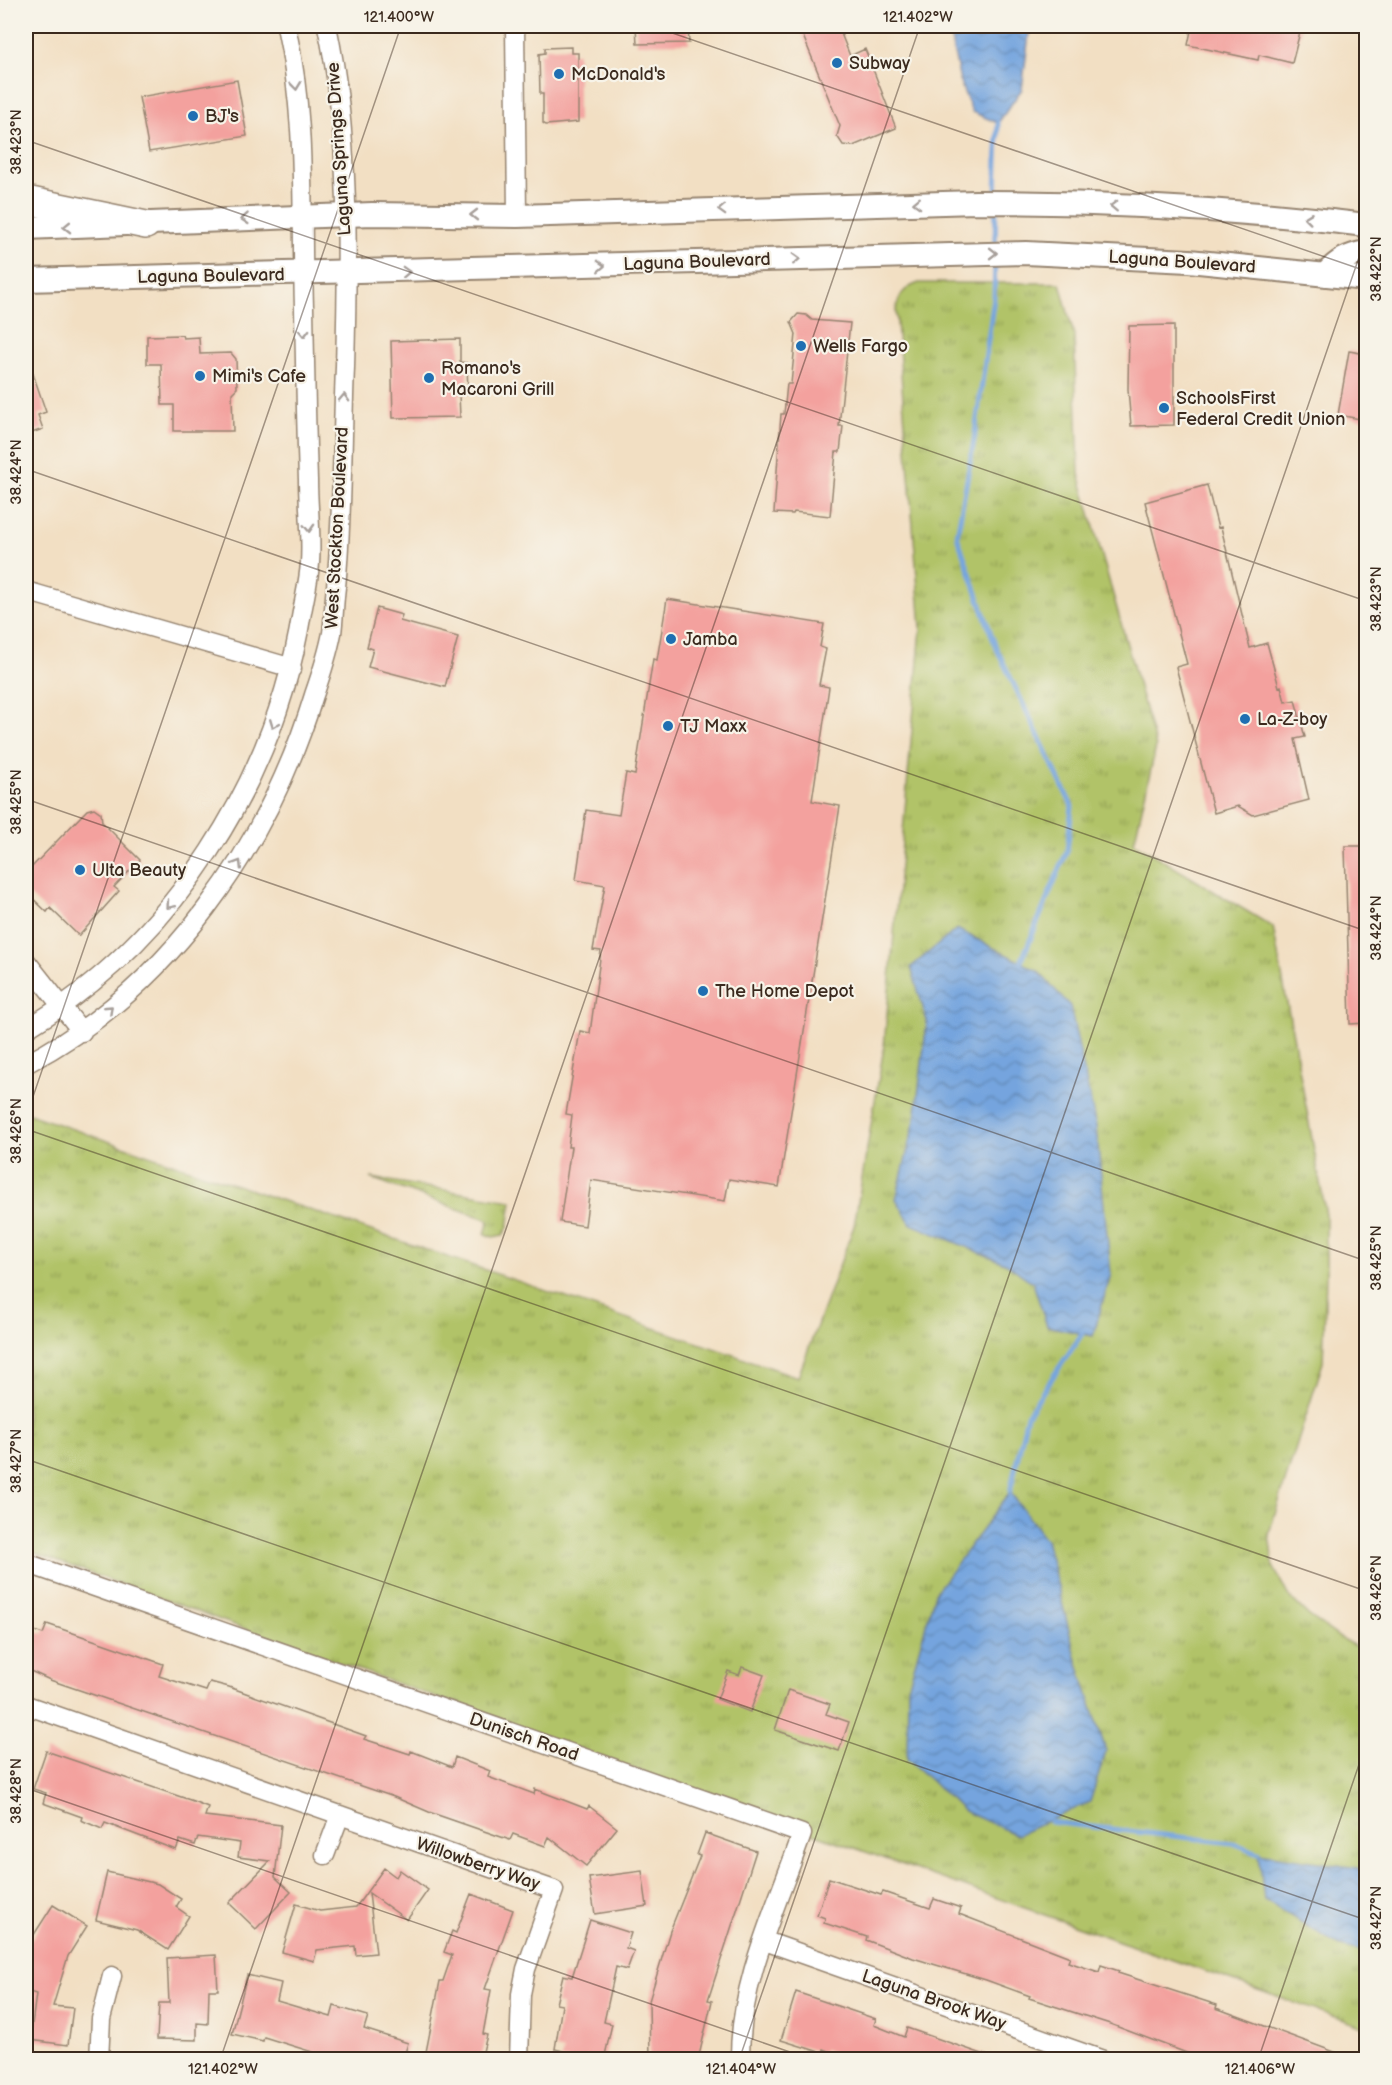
<svg xmlns="http://www.w3.org/2000/svg" width="1392" height="2085" font-family="'Balsamiq Sans',sans-serif">
<defs>
<pattern id="grass-tufts" width="24" height="20" patternUnits="userSpaceOnUse" patternTransform="scale(1.5)"><rect width="24" height="20" fill="#b1c367"/><path d="M3 7l-1-3M5 7V3M7 7l1-3M15 17l-1-3M17 17v-4M19 17l1-3" fill="none" stroke="#919f54"/></pattern>
<pattern id="water-waves" width="16" height="10" patternUnits="userSpaceOnUse" patternTransform="scale(1.5)"><rect width="16" height="10" fill="#74a4de"/><path d="M0 5q4-4 8 0t8 0" fill="none" stroke="#6086b3"/></pattern>
</defs>
<rect width="100%" height="100%" fill="#f7f3e8"/>
<filter id="ink" filterUnits="userSpaceOnUse"><feTurbulence type="fractalNoise" baseFrequency=".0167" numOctaves="2"/><feDisplacementMap in="SourceGraphic" scale="12" xChannelSelector="R" yChannelSelector="G"/><feConvolveMatrix kernelMatrix="1 2 1 2 8 2 1 2 1" color-interpolation-filters="sRGB"/></filter>
<filter id="wash" filterUnits="userSpaceOnUse"><feTurbulence type="fractalNoise" baseFrequency=".008" numOctaves="4" result="noise"/><feDisplacementMap in="SourceGraphic" scale="24" xChannelSelector="R" yChannelSelector="G"/><feGaussianBlur stdDeviation="1.35" result="paint"/><feColorMatrix in="noise" values="0 0 0 0 0 0 0 0 0 0 0 0 0 0 0 0 0 1.4 0 .05"/><feComposite in="paint" operator="in"/></filter>
<g filter="url(#wash)">
<rect width="100%" height="100%" fill="#f2dfc3"/>
<path fill="url(#grass-tufts)" stroke="#767642" stroke-width="1.5" d="M919,283H1060L1074,335L1079,474L1156,747L1134,843L1273,927L1326,1215V1276L1323,1362L1269,1533L1273,1566L1288,1595L1308,1615L1340,1638L1366,1652V2028L846,1845L26,1550V1113L798,1377L854,1226L884,1047L921,628L896,310C899,294 904,288 919,283Z
M371,1178L512,1201L508,1227L503,1235L493,1237L485,1234L489,1220Z"/>
<path fill="url(#water-waves)" stroke="#58677e" stroke-width="1.5" d="M948,26H1030L1022,89L998,123L972,112L961,85Z
M957,929L1038,971L1070,1006L1096,1126L1111,1274L1093,1336L1047,1326L1033,1283L1007,1264L911,1224L896,1199L915,1120L927,1021L911,967Z
M1010,1492L1046,1540L1076,1657L1106,1751L1090,1802L1017,1835L964,1811L907,1759L908,1688L935,1593Z
M1259,1853L1357,1868L1366,1873V1952L1340,1946L1264,1900Z"/>
<g fill="none" stroke-linecap="round" stroke-linejoin="round">
<path stroke="#74a4de" stroke-width="5" d="M996,197L998,123
M995,248L996,206
M995,260L994,297L974,440L957,536L995,645L1072,806L1067,851L1021,962
M1010,1492L1027,1415L1082,1334
M1050,1822L1233,1843L1259,1853"/>
</g>
<g id="blocks">
<path fill="#f3a19e" d="M636,26H688L689,43L637,44Z
M799,26H838L850,56L865,49L896,128L853,146L843,145L837,136L840,126Z
M1192,26H1290L1301,28L1292,63L1259,55L1258,60L1188,45Z
M571,47V53H578V122L546,125L543,123V94H540L539,54L545,53V48Z
M237,80L247,136L149,152L139,97Z
M798,314L806,315L812,320L850,323L839,426H843L840,452H836L830,516L794,512L793,514L774,513L781,414H784L787,384H791L796,334L791,322Z
M1174,325V425L1131,426L1128,389L1129,326Z
M182,335L183,338L199,337L200,354L231,353L236,359L237,388L232,393L233,431H174V405H162L161,364H147V336Z
M460,339V362L467,363L468,394H459L460,417L393,418L391,341Z
M1349,351L1366,354V420L1338,415Z
M26,359H28L46,412L38,415L43,429L26,435Z
M1207,485L1218,528L1221,527L1250,648L1267,643L1279,687L1281,686L1285,702L1295,700L1305,737L1295,739L1309,800L1253,815L1238,806L1214,813L1176,667L1187,664L1145,502Z
M667,599L824,624L820,647L826,649L819,685L829,687L812,801L840,806L779,1187L729,1179L725,1201L591,1180L585,1226L560,1222L571,1147H568L572,1115L566,1114L580,1031L590,1033L601,951L593,950L605,885L576,880L586,810L619,815L626,773L635,775L653,659L657,660Z
M377,608L402,615L400,621L458,637L445,687L368,667L373,649L367,647Z
M94,808L101,813L102,822L140,860L114,887L119,891L79,936L50,908L47,912L26,892V873L87,810Z
M1345,846H1366V1023L1350,1024Z
M47,1624L163,1664L159,1676L206,1691L210,1682L229,1687L366,1736L364,1739L410,1754L411,1751L452,1767L455,1757L490,1771L488,1777L534,1794L535,1789L587,1809L589,1806L617,1828L586,1866L549,1837L545,1846L513,1834L510,1840L429,1812L394,1797L50,1680L26,1669V1628L43,1634Z
M742,1667L764,1675L750,1712L717,1699L728,1671L739,1675Z
M788,1690L830,1704L826,1714L849,1722L839,1751L775,1730Z
M46,1751L193,1801L208,1807L205,1816L281,1825L275,1877L291,1892L256,1929L229,1903L270,1861L238,1857L240,1843L198,1837L195,1845L180,1840L176,1850L105,1823L102,1829L81,1820L82,1817L43,1803L46,1793L33,1789Z
M705,1833L756,1851L708,2000L712,2001L698,2060H650L649,2001L670,1931L700,1856L697,1855Z
M384,1868L396,1877L400,1870L428,1890L407,1920L369,1893L376,1953L356,1955L355,1946L317,1950L314,1961L282,1952L296,1904L320,1911L356,1907Z
M642,1871L647,1906L595,1914L589,1878Z
M107,1872L158,1884L181,1899L176,1907L189,1916L168,1950L137,1930L96,1920Z
M829,1878L881,1895L883,1892L930,1908L934,1899L961,1908L959,1914L1070,1957L1068,1962L1099,1972L1101,1965L1119,1971L1118,1973L1217,2005L1216,2008L1356,2060H1207L1184,2052L1110,2024L1029,1998L1030,1996L986,1980L913,1958L866,1940L867,1937L824,1923L825,1918L817,1915Z
M471,1894L513,1910L485,1989L491,1990L483,2034L487,2035L481,2060H436L425,2057L440,1981H443L452,1955L444,1952L452,1931L456,1933Z
M53,1905L87,1926L68,1956L53,2006L73,2008L68,2045L30,2040L36,1994L26,1991V1947Z
M590,1920L631,1933L626,1948L634,1951L627,1970L616,1967L604,2022L612,2024L604,2060H561L563,2051L555,2049L562,2005L556,2004L563,1975L572,1977Z
M216,1955L218,1990H209L208,2024L197,2023V2040L157,2039L159,2003H169L167,1958Z
M247,1975L281,1983L277,2001L331,2017L334,2006L368,2016L364,2029L408,2043L403,2060H338L264,2037L263,2041L232,2034Z
M796,1992L876,2019L874,2025L904,2037L907,2028L991,2057V2060H853L824,2049L823,2053L781,2040Z"/>
</g>
</g>
<g filter="url(#ink)">
<use href="#blocks" fill-opacity="0" stroke="#968470" stroke-width="1.5"/>
<g fill="none" stroke-linecap="round" stroke-linejoin="round">
<defs>
<path id="minor" d="M515,26L517,216
M26,591L292,668
M26,961L82,1032
M26,1029C174,941 275,781 302,612C305,596 309,579 310,563C312,536 308,507 308,480C306,422 305,365 304,307C301,211 307,121 286,26
M26,1064C168,990 268,846 314,695C321,675 328,654 332,633C334,618 334,602 336,587C343,514 342,440 345,367C348,257 350,132 327,26
M26,1563L802,1834C777,1906 739,1982 740,2060
M26,1705L554,1890L526,1969L521,1994L519,2060
M325,1855L340,1815
M765,1941L1103,2060
M99,2060L101,2019L112,1976"/>
<path id="major" d="M26,228L372,214L517,216L976,202C1106,202 1237,209 1366,225
M1325,275C1337,261 1348,255 1366,252
M26,280L1026,253L1189,261L1366,279"/>
<path id="highway" d="M26,200L146,225"/>
</defs>
<use href="#minor" stroke="#968470" stroke-width="21"/>
<use href="#major" stroke="#968470" stroke-width="26"/>
<use href="#highway" stroke="#968470" stroke-width="30"/>
<use href="#minor" stroke="#fff" stroke-width="18"/>
<use href="#major" stroke="#fff" stroke-width="22"/>
<use href="#highway" stroke="#fff" stroke-width="27"/>
</g>
<defs><path id="oneway-chevron" d="M-2-3.5L2.5 0L-2 3.5" fill="none" stroke-width="1.6" stroke-linecap="round" stroke-linejoin="round" transform="scale(1.5)"/></defs>
<g stroke="#a79f9a">
<use href="#oneway-chevron" transform="translate(296 86) rotate(83)"/>
<use href="#oneway-chevron" transform="translate(917 203) rotate(178)"/>
<use href="#oneway-chevron" transform="translate(1114 206) rotate(-178)"/>
<use href="#oneway-chevron" transform="translate(722 210) rotate(178)"/>
<use href="#oneway-chevron" transform="translate(474 215) rotate(-180)"/>
<use href="#oneway-chevron" transform="translate(1308 218) rotate(-173)"/>
<use href="#oneway-chevron" transform="translate(245 219) rotate(176)"/>
<use href="#oneway-chevron" transform="translate(67 227) rotate(179)"/>
<use href="#oneway-chevron" transform="translate(993 253)"/>
<use href="#oneway-chevron" transform="translate(796 259) rotate(-2)"/>
<use href="#oneway-chevron" transform="translate(601 266) rotate(-2)"/>
<use href="#oneway-chevron" transform="translate(406 272) rotate(-2)"/>
<use href="#oneway-chevron" transform="translate(304 333) rotate(89)"/>
<use href="#oneway-chevron" transform="translate(344 398) rotate(-88)"/>
<use href="#oneway-chevron" transform="translate(309 528) rotate(88)"/>
<use href="#oneway-chevron" transform="translate(274 724) rotate(111)"/>
<use href="#oneway-chevron" transform="translate(238 864) rotate(-58)"/>
<use href="#oneway-chevron" transform="translate(170 905) rotate(131)"/>
<use href="#oneway-chevron" transform="translate(109 1009) rotate(-43)"/>
</g>
</g>
<path fill="none" stroke="#3b2a1e" stroke-width="1.5" stroke-opacity="0.45" d="M652,26L1366,271M26,140L1366,601M26,469L1366,931M26,799L1366,1261M26,1117L401,26M26,1129L1366,1591M26,1459L1366,1920M26,1788L813,2060M220,2060L920,26M739,2060L1366,237M1258,2060L1366,1744"/>
<g fill="#1f6fb2" stroke="#f7f3e8" stroke-width="2">
<circle cx="837" cy="63" r="6"/>
<circle cx="559" cy="74" r="6"/>
<circle cx="193" cy="116" r="6"/>
<circle cx="801" cy="346" r="6"/>
<circle cx="200" cy="376" r="6"/>
<circle cx="429" cy="378" r="6"/>
<circle cx="1164" cy="408" r="6"/>
<circle cx="671" cy="639" r="6"/>
<circle cx="1245" cy="719" r="6"/>
<circle cx="668" cy="726" r="6"/>
<circle cx="80" cy="870" r="6"/>
<circle cx="703" cy="991" r="6"/>
</g>
<g text-anchor="middle" dominant-baseline="central" stroke-width="4.5" stroke-linejoin="round" paint-order="stroke">
<g font-size="18" fill="#3b2a1e" stroke="#f7f3e8" text-anchor="start">
<text x="849" y="63">Subway</text>
<text x="571" y="74">McDonald's</text>
<text x="205" y="116">BJ's</text>
<text x="813" y="346">Wells Fargo</text>
<text x="441" y="368">Romano's<tspan x="441" dy="21">Macaroni Grill</tspan></text>
<text x="212" y="376">Mimi's Cafe</text>
<text x="1176" y="398">SchoolsFirst<tspan x="1176" dy="21">Federal Credit Union</tspan></text>
<text x="683" y="639">Jamba</text>
<text x="1257" y="719">La-Z-boy</text>
<text x="680" y="726">TJ Maxx</text>
<text x="92" y="870">Ulta Beauty</text>
<text x="715" y="991">The Home Depot</text>
</g>
<g font-size="18" fill="#3b2a1e" stroke="#f7f3e8">
<text transform="translate(339 149) rotate(-94)">Laguna Springs Drive</text>
<text transform="translate(697 262) rotate(-2)">Laguna Boulevard</text>
<text transform="translate(1182 262) rotate(4)">Laguna Boulevard</text>
<text transform="translate(211 276) rotate(-1)">Laguna Boulevard</text>
<text transform="translate(337 528) rotate(-87)">West Stockton Boulevard</text>
<text transform="translate(524 1737) rotate(19)">Dunisch Road</text>
<text transform="translate(478 1864) rotate(19)">Willowberry Way</text>
<text transform="translate(934 2000) rotate(19)">Laguna Brook Way</text>
</g>
</g>
<rect width="1392" height="2085" fill="none" stroke="#f7f3e8" stroke-width="66"/>
<rect x="33" y="33" width="1326" height="2019" fill="none" stroke="#3b2a1e" stroke-width="2"/>
<g font-size="15" text-anchor="middle" fill="#3b2a1e">
<text x="399" y="22">121.400°W</text>
<text x="918" y="22">121.402°W</text>
<text transform="translate(16 142) rotate(-90)" y="5">38.423°N</text>
<text transform="translate(1376 269) rotate(-90)" y="5">38.422°N</text>
<text transform="translate(16 472) rotate(-90)" y="5">38.424°N</text>
<text transform="translate(1376 599) rotate(-90)" y="5">38.423°N</text>
<text transform="translate(16 802) rotate(-90)" y="5">38.425°N</text>
<text transform="translate(1376 928) rotate(-90)" y="5">38.424°N</text>
<text transform="translate(16 1131) rotate(-90)" y="5">38.426°N</text>
<text transform="translate(1376 1258) rotate(-90)" y="5">38.425°N</text>
<text transform="translate(16 1461) rotate(-90)" y="5">38.427°N</text>
<text transform="translate(1376 1588) rotate(-90)" y="5">38.426°N</text>
<text transform="translate(16 1791) rotate(-90)" y="5">38.428°N</text>
<text transform="translate(1376 1918) rotate(-90)" y="5">38.427°N</text>
<text x="223" y="2074">121.402°W</text>
<text x="741" y="2074">121.404°W</text>
<text x="1260" y="2074">121.406°W</text>
</g>
</svg>
